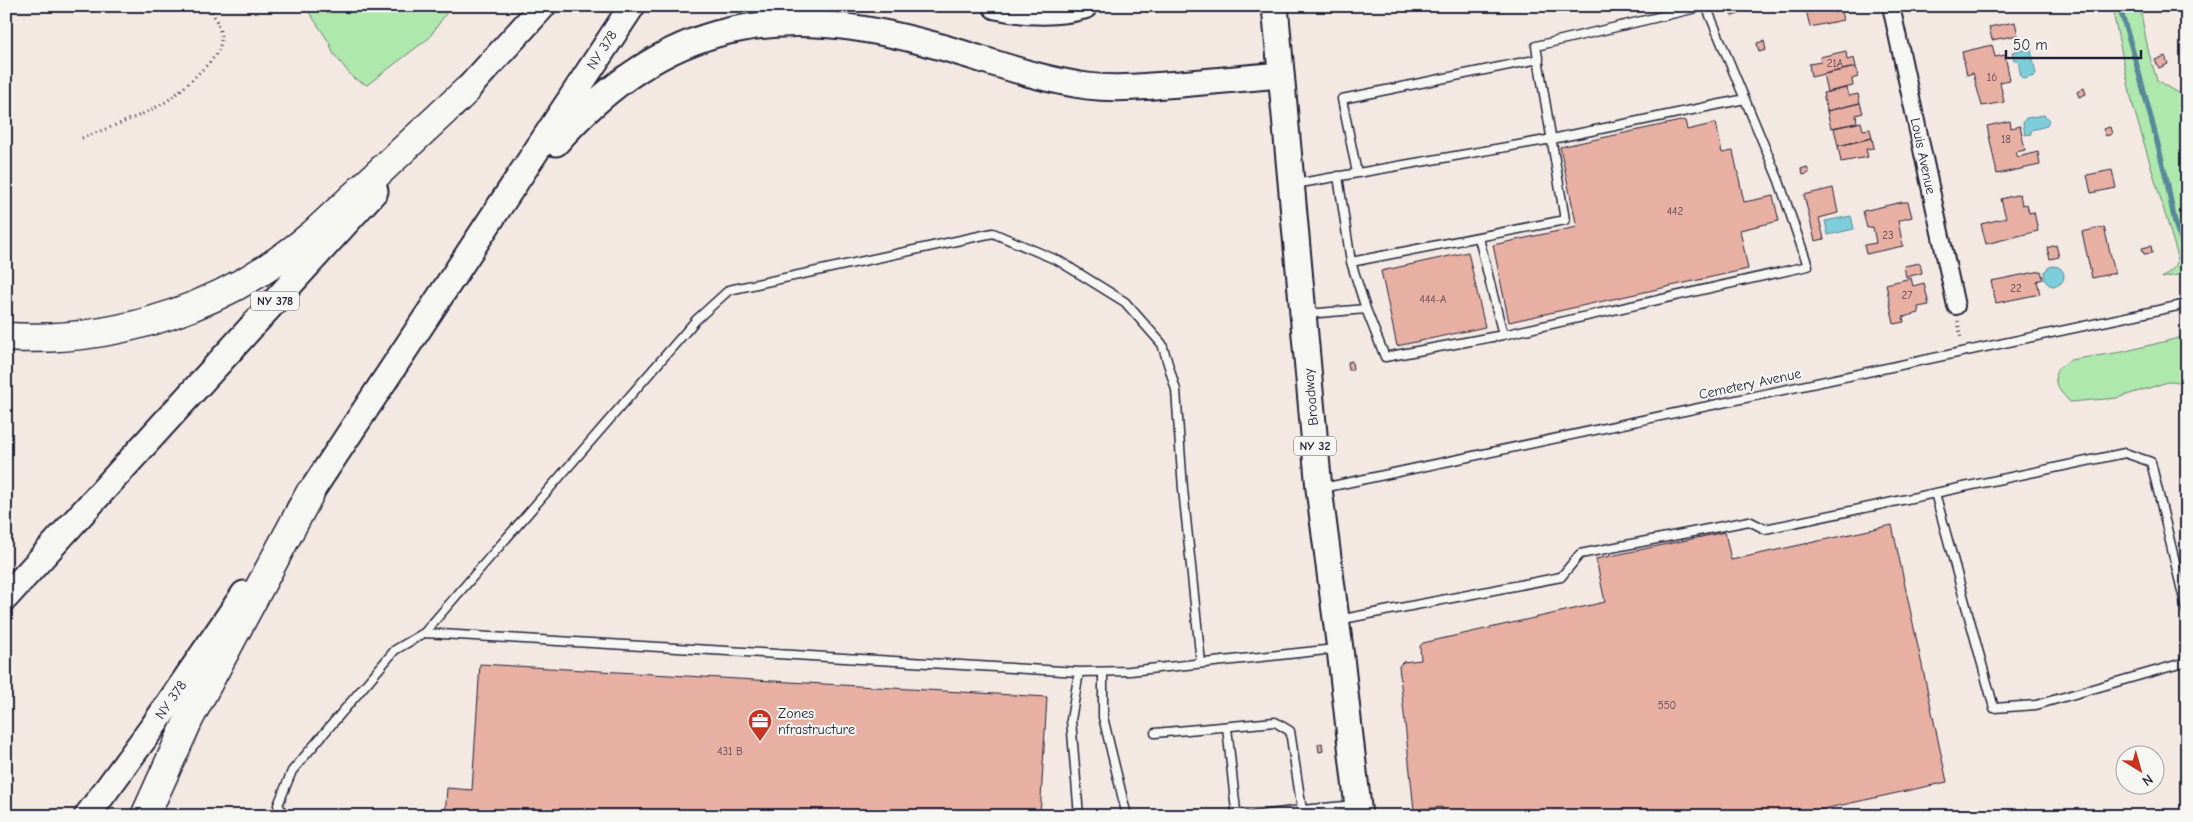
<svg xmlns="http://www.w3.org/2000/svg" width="2193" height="822" font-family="'Comic Neue',sans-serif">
<rect width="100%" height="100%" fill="#f3e8e2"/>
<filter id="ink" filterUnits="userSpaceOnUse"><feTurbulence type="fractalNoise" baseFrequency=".02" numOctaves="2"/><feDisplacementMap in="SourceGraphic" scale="10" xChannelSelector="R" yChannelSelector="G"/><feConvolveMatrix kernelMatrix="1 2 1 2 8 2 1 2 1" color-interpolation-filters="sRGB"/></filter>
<g filter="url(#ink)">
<path fill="#aee8ac" stroke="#688574" d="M305,6H451L429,38L367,85L353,78L333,53L329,42Z
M2116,6H2136L2141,14L2149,54L2157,80L2187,98V273L2162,278L2176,266L2177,254L2133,106L2114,17Z
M2187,336V383L2171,381L2117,398L2070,402C2060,391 2052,384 2057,369L2070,360L2122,352Z"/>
<path fill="#7ecdda" stroke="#59899a" d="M2028,49L2031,50L2036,74L2034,76L2024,79L2021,77L2018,60H2014L2012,52Z
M2044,115L2049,119L2047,126L2031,130V134L2025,135L2023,123L2026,118Z
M1851,216L1854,229L1828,235L1825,221Z
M2044 276a10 10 0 1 1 20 0a10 10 0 1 1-20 0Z"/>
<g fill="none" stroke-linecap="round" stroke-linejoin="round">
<path stroke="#59899a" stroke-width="5.5" d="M2119,6C2137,61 2151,117 2165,173C2171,195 2173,232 2187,250"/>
</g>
<path fill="#e8afa3" stroke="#22223b" d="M1808,6H1824L1809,10Z
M1824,6H1832L1834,13L1841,11L1843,20L1810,27L1806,10Z
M1938,6H1960L1939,11Z
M1737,8L1739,14L1732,16L1730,11Z
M2015,22L2018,35L1992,40L1989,27Z
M1764,41L1766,50L1759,52L1757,43Z
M1992,45L1995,57L2005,55L2010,80L2000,82L2004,102L1982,106L1973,73L1967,75L1962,52Z
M1846,51L1847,60L1854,58L1856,67L1811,77L1809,64L1821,62L1820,57Z
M2165,56L2168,64L2159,68L2155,60Z
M1856,67L1858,77L1852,79L1853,86L1827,92L1823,74Z
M1847,88L1849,96L1858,94L1860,103L1827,111L1823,93Z
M2084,88L2086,94L2079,97L2077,92Z
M1860,103L1863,113L1856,115L1857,123L1831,128L1827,111Z
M1685,120L1687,130L1716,123L1722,153L1733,151L1744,202L1773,196L1779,221L1740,230L1748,269L1509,322L1493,245L1577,227L1560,147Z
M2010,121L2011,128L2020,126L2025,150L2016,152L2018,157L2038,152L2040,165L1997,174L1987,126Z
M1861,122L1863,130L1870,129L1872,138L1838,146L1834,128Z
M2110,127L2112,134L2106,136L2103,129Z
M1872,138L1874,148L1866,149L1868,157L1841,162L1838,146Z
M1807,167L1809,173L1803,175L1801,169Z
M2112,170L2116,188L2091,193L2087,175Z
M1833,188L1838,213L1819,218L1824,239L1815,241L1804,195Z
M2020,194L2022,205L2027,204L2029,213L2034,212L2038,231L1986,244L1981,224L2006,218L2001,199Z
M1902,202H1908L1912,217L1898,221L1903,246L1866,254L1864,245L1876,243L1873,227L1867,228L1863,211Z
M2104,227L2115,273L2092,278L2082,232Z
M2056,245L2059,257L2050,259L2047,248Z
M2151,246L2152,253L2144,254L2142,248Z
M1468,252L1485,327L1397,346L1381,271Z
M1920,263L1922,273L1906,277L1904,266Z
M2041,271L2043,279L2037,281L2040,294L1996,303L1991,281Z
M1911,278L1913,286L1924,283L1929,305L1918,307L1919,313L1903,317L1904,322L1894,324L1886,284Z
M1352,361L1353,370H1349L1348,362Z
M1892,525L1947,782L1792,816H1443L1442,807L1414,810L1399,666L1403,662L1421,660L1420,646L1423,643L1605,602L1596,559L1725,532L1731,560Z
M480,664L1047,697L1040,816H445L447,788L472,790Z
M1322,743L1323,751L1319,752L1318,744Z"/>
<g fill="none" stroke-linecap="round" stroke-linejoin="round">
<defs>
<path id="service" d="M1357,173L1342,99L1539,59
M1295,184L1552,139L1745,99
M1479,238L1503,335
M1351,262L1565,220L1536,46L1705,6
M1366,309L1385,357L1503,335L1808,266L1779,181L1706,6
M1307,314L1366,309L1351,262L1338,176
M1323,488L2187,304
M1935,493L1994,708L2036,705L2183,663L2187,655
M1338,620L1561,577L1580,554L1749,521L1765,529L2125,453L2151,462L2187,612
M424,633L1079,672L1130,671L1335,649
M1079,672L1071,720L1079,816
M1103,672V717L1127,816
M1227,727L1236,811L1247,816
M1155,733L1275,722L1290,731L1302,810L1355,805
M285,816L278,805L292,771L395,650L424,633L696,320L729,290L993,233L1059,261L1125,302L1162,344L1176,390L1183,489L1201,663
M1252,816L1302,810"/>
<path id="minor" d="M1891,6L1956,306"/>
<path id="primary" d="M996,6C1025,12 1055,14 1084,6
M1275,6L1319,489L1340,649L1359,816
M452,106L543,6
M556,143C665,18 780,2 934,45C985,59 1035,79 1087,86C1118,90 1150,86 1180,84C1213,81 1247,78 1280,75
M299,510L632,6
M6,597L375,191
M87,816L152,728L244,594"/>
<path id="motorway" d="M6,337C118,344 227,306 313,234L466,91
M145,816L189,719L310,493"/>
</defs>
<use href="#service" stroke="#22223b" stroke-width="11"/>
<use href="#minor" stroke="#22223b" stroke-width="20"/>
<use href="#primary" stroke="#22223b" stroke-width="29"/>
<use href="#motorway" stroke="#22223b" stroke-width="31"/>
<path stroke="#22223b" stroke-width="3" stroke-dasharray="1 4" stroke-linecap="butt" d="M82,138C110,127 141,117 167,101C178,93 189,83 199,73C207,65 216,57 220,46C224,32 215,18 209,6
M1958,321L1961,340"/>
<use href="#service" stroke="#f6f6f2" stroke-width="8"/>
<use href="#minor" stroke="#f6f6f2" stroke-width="16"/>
<use href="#primary" stroke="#f6f6f2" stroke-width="25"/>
<use href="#motorway" stroke="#f6f6f2" stroke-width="28"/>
</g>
</g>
<defs>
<symbol id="office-pin" viewBox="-11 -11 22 30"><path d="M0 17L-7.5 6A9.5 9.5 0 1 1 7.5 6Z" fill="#c8321e" stroke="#f6f6f2"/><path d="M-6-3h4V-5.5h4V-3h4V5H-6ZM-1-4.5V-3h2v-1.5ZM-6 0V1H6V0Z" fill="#fff"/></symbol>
</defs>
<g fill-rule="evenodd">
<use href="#office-pin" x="746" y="707" width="28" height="38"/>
</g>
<g text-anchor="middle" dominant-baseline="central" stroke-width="4" stroke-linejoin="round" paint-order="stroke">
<g font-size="11" fill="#544555">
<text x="1835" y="63">21A</text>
<text x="1992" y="77">16</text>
<text x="2006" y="139">18</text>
<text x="1675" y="211">442</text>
<text x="1888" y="235">23</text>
<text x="2016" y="288">22</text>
<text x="1907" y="295">27</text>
<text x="1433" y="299">444-A</text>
<text x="1667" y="705">550</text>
<text x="730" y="751">431 B</text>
</g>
<g fill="#f6f6f2" stroke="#626272" stroke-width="1">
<rect x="251" y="291.5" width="48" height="19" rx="4"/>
<rect x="1294" y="436.5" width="42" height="19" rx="4"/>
</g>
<g font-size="12" font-weight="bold" fill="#22223b">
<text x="275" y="301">NY 378</text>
<text x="1315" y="446">NY 32</text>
</g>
<g font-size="14" fill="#22223b" stroke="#f6f6f2">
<text transform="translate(602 50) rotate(-57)">NY 378</text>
<text transform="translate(1923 156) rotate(78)">Louis Avenue</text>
<text transform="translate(1750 384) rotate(-12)">Cemetery Avenue</text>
<text transform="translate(1311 397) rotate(-95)">Broadway</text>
<text transform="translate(171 700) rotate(-55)">NY 378</text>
</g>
<g font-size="14" fill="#22223b" stroke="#f6f6f2" text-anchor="start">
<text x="778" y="713">Zones<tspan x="778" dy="16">nfrastructure</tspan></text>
</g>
</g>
<rect width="2193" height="822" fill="none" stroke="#f6f6f2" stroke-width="25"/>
<rect x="12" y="12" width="2168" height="797" fill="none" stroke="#22223b" stroke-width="2" filter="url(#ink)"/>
<g transform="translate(2140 770) rotate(143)"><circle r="24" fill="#f6f6f2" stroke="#a1a1a9"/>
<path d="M0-4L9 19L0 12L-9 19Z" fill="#c8321e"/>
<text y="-8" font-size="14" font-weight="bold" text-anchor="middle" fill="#22223b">N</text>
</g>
<path d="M2006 50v8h135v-8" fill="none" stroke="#22223b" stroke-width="2.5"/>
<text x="2013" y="50" font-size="15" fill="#22223b" stroke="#f6f6f2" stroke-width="4" paint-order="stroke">50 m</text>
</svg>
